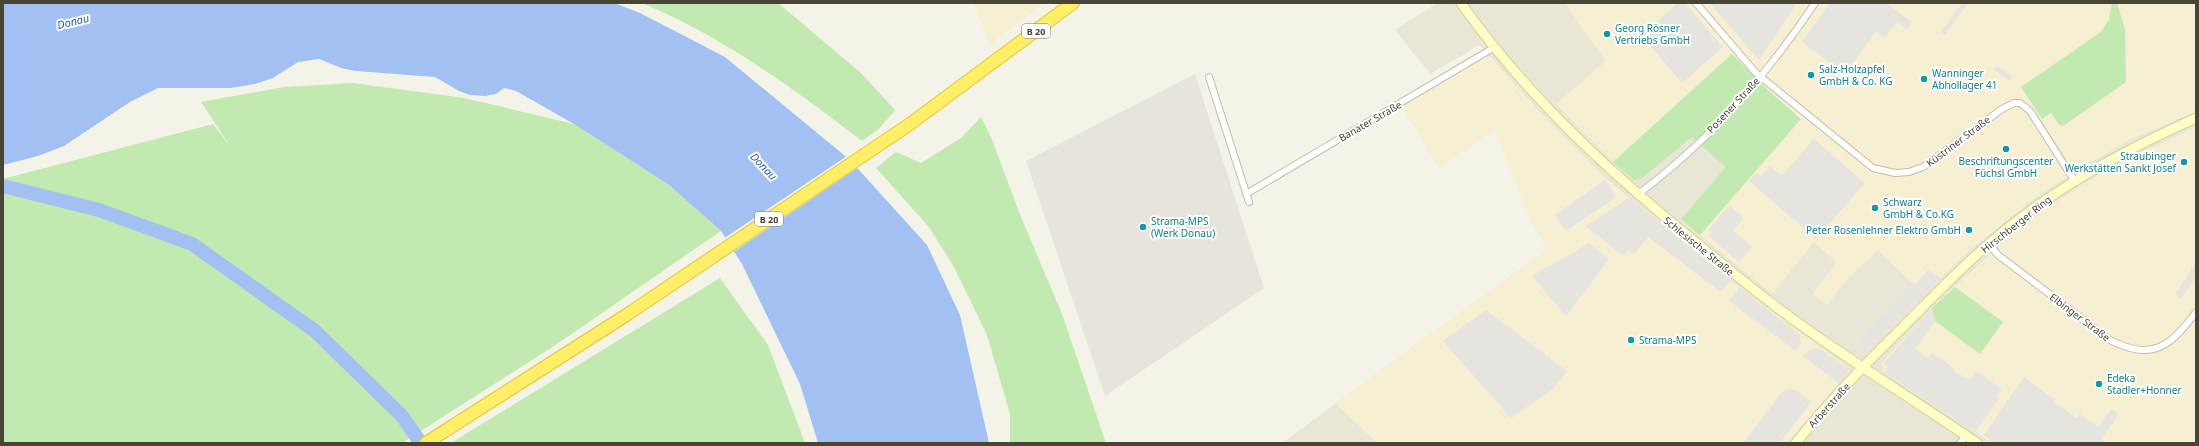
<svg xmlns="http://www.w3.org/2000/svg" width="2199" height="446" font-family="'Noto Sans',sans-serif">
<rect width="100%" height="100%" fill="#f4f3e8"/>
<path fill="#e8e7d6" d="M1437,3H1565L1606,61L1613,162L1732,54L1769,91L1814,242L1837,262L1813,294L1827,304L1843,284L1878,250L1910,281L1857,341L1866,349L1966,253L2033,199L2080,168L2131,139L2196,111V127L2102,173L2042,211L2004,242L1932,308L1882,363L1992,443H1282L1547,249L1527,213L1533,105L1479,45L1430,74L1395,30Z"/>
<path fill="#f6efd2" d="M973,3H1043L990,45Z
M1565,3H2196V111L2131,139L2080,168L2033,199L1966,253L1866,349L1857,341L1910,281L1878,250L1843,284L1827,305L1813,294L1837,262L1814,242L1772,294L1700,235L1801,119L1769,91L1732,54L1613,162L1556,104L1606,61Z
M1490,56L1534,106L1596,169L1629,198L1739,288L1843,364L1846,375L1787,443H1377L1335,403L1547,249L1527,213L1495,131L1439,168L1402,107Z
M2196,127V443H1992L1957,417L1883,371L1882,363L1932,308L2004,242L2042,211L2102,173Z"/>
<path fill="#e7e4dc" d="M1195,74L1264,288L1105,396L1026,161Z
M2196,263V277L2181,299L2175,294Z"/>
<path fill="#c2e9af" d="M642,3H778L861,73L895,110L879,129L862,141C793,88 723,37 642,3Z
M2112,3H2117L2125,29L2126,82L2063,126L2059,125L2051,113L2042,119L2021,87L2101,32L2109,19Z
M1732,54L1769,91L1801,119L1700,235L1681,219L1726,167L1692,137L1642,178L1634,180L1613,162Z
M353,83L464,98L574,124L669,185L721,231L557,344L402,443H3V179L213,124L230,146L201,102L284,87Z
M981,117L991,137L1019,212L1062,314L1106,443H1010V414L987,335L954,267L929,227L876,168L896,152L921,163L961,138Z
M720,278L768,345L805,443H451Z
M1955,287L2003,322L1980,354L1935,321L1932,308Z"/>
<path fill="#e5e4df" d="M1678,3H1685L1723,47L1682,83L1641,35Z
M1710,3H1797L1759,60Z
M1830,3H1886L1912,22L1907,29L1897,22L1885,38L1876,31L1845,74L1802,42Z
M1962,3H1968L1945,35L1941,32Z
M1998,66L2013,77L2010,81L1994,70Z
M1814,139L1865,183L1816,239L1749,181L1756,173L1761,176L1770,166L1782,176Z
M1605,180L1616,197L1566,231L1555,215Z
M1629,198L1730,281L1721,292L1648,237L1634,254L1629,250L1623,256L1586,226Z
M1729,205L1744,218L1733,230L1752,247L1739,262L1709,236L1712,233L1708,230Z
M1589,243L1609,259L1566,316L1532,276Z
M1928,270L1941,278L1866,349L1857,341L1910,281L1915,285Z
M1739,288L1800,335L1801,343L1796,351L1729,301Z
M1932,308L1935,321L1915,349L1928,358L1932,353L1955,369L1953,371L1970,380L1976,371L2002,389L1996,397L1999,399L1976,431L1885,372L1888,367L1884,363Z
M1486,310L1567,371L1553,389L1511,418L1443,341Z
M1816,348L1820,349L1845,367L1846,375L1839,383L1803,356L1807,352Z
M2024,377L2055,400L2054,402L2076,418L2080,414L2098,427L2112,409L2119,414L2101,439L2106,443H1994L1984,435Z
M1789,389L1796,390L1811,402L1780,443H1743L1783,391Z"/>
<path fill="#a3c0f2" d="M3,3H614L640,13L725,57L850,160L927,245L960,315L989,443H818L800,384L742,264L721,231L669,185L574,124L516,91L504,88L496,94L485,96L470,95L459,91L435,77L356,71L341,68L319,59L298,62L273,78L255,84L231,88H158L130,102L64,146L38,156L3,165Z"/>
<path fill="#f4f3e8" d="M847,156L859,167L732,253L723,239Z"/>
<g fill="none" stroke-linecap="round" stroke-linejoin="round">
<path stroke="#a3c0f2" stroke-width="14" d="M3,186L99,210L192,244L315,331L401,415L421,443"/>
<defs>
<path id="street" d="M1696,3L1756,73L1873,168L1895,173L1909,172L1923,167L2002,109L2014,103H2020L2030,111L2074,180
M1209,77L1249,202
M1246,194L1495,47
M1637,195C1707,143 1767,75 1815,3
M1989,244L1998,255L2110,340C2152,362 2171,346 2196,312
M1960,443L1966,435"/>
<path id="secondary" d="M1461,3C1525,94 1607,170 1693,240C1728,269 1763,298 1801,325C1858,366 1919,403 1977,443
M1796,443C1829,401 1867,362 1905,325C1941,289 1977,251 2018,220C2073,178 2133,146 2196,118"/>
<path id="highway" d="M426,443L628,314L910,124L1073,3"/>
</defs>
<use href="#street" stroke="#c0bdaa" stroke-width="8"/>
<use href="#secondary" stroke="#d5d396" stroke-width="11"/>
<use href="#highway" stroke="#e1c835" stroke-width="14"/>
<use href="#street" stroke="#fff" stroke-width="6"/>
<use href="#secondary" stroke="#fffec7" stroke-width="9"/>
<use href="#highway" stroke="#ffee68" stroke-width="12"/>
</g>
<g fill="#0f9aa8" stroke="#fff" stroke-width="1.5">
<circle cx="1607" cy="34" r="4"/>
<circle cx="1811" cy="75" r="4"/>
<circle cx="1924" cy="79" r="4"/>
<circle cx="2006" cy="149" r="4"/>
<circle cx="2184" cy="162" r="4"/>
<circle cx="1875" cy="208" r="4"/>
<circle cx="1143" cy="227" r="4"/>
<circle cx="1969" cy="230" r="4"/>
<circle cx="1631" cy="340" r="4"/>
<circle cx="2099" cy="384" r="4"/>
</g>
<g text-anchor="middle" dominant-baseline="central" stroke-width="4" stroke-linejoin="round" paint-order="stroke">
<g fill="#fff" stroke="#7f7d72" stroke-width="1">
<rect x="1022" y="24" width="28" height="14" rx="3"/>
<rect x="755" y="212" width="28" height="14" rx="3"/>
</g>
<g font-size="9" font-weight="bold" fill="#484536">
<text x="1036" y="31">B 20</text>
<text x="769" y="219">B 20</text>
</g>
<g font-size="10" fill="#0d838f" stroke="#fff" text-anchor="start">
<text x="1615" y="28">Georg Rösner<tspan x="1615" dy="12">Vertriebs GmbH</tspan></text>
<text x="1819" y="69">Salz-Holzapfel<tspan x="1819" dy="12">GmbH &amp; Co. KG</tspan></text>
<text x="1932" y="73">Wanninger<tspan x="1932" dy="12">Abhollager 41</tspan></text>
<text x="2176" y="156" text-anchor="end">Straubinger<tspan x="2176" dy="12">Werkstätten Sankt Josef</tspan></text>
<text x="2006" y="161" text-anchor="middle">Beschriftungscenter<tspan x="2006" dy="12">Füchsl GmbH</tspan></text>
<text x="1883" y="202">Schwarz<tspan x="1883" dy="12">GmbH &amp; Co.KG</tspan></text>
<text x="1151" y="221">Strama-MPS<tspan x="1151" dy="12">(Werk Donau)</tspan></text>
<text x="1961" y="230" text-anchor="end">Peter Rosenlehner Elektro GmbH</text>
<text x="1639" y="340">Strama-MPS</text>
<text x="2107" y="378">Edeka<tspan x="2107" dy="12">Stadler+Honner</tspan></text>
</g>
<g font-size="10" fill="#484536" stroke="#fff">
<text transform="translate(1733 105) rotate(-47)">Posener Straße</text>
<text transform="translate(1370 121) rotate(-30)">Banater Straße</text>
<text transform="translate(1958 141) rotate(-37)">Küstriner Straße</text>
<text transform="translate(2016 224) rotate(-38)">Hirschberger Ring</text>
<text transform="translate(1699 246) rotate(39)">Schlesische Straße</text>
<text transform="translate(2080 317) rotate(37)">Elbinger Straße</text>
<text transform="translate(1829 405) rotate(-48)">Arberstraße</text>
</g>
<g font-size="11" font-style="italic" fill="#2c5db7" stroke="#fff">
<text transform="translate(73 21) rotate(-14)">Donau</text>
<text transform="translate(764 166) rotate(47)">Donau</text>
</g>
</g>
<rect width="2199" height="446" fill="none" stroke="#484536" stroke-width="8"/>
</svg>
